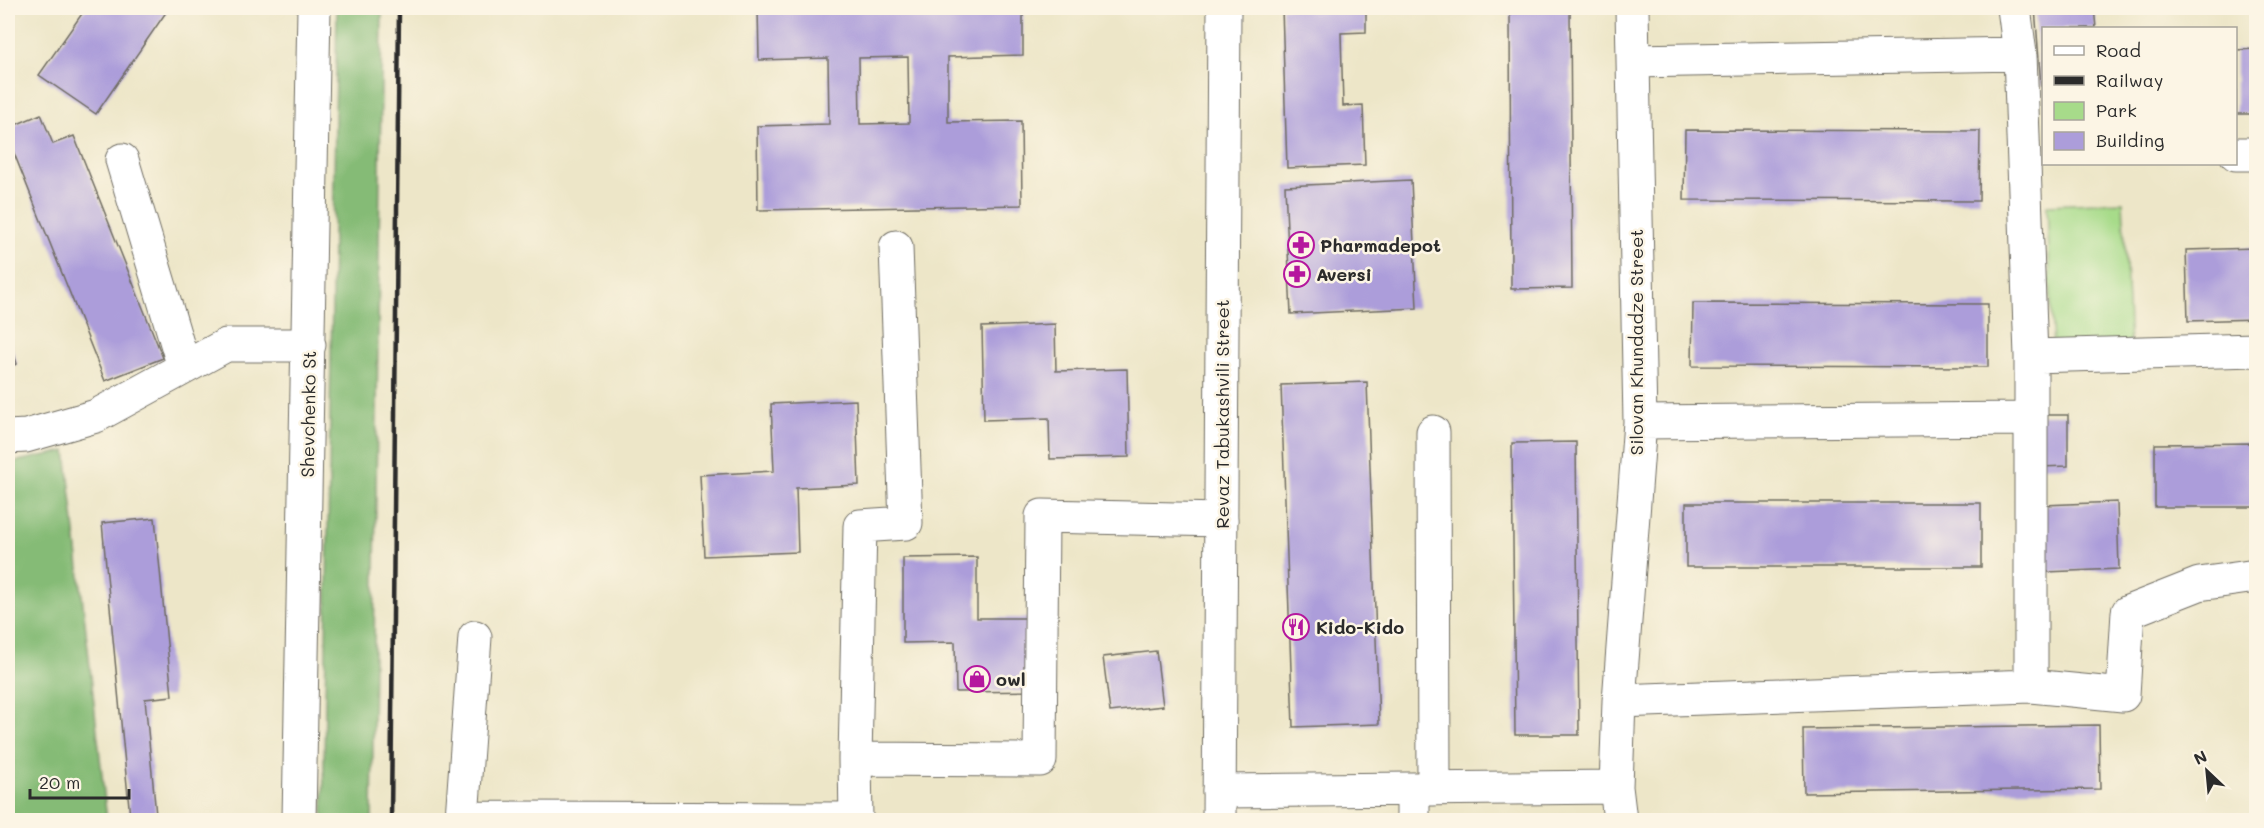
<svg xmlns="http://www.w3.org/2000/svg" width="2264" height="828" font-family="Mali,sans-serif">
<rect width="100%" height="100%" fill="#fcf5e5"/>
<filter id="ink" filterUnits="userSpaceOnUse"><feTurbulence type="fractalNoise" baseFrequency=".0167" numOctaves="2"/><feDisplacementMap in="SourceGraphic" scale="12" xChannelSelector="R" yChannelSelector="G"/><feConvolveMatrix kernelMatrix="1 2 1 2 8 2 1 2 1" color-interpolation-filters="sRGB"/></filter>
<filter id="wash" filterUnits="userSpaceOnUse"><feTurbulence type="fractalNoise" baseFrequency=".008" numOctaves="4" result="noise"/><feDisplacementMap in="SourceGraphic" scale="24" xChannelSelector="R" yChannelSelector="G"/><feGaussianBlur stdDeviation="1.35" result="paint"/><feColorMatrix in="noise" values="0 0 0 0 0 0 0 0 0 0 0 0 0 0 0 0 0 1.4 0 .05"/><feComposite in="paint" operator="in"/></filter>
<g filter="url(#wash)">
<rect width="100%" height="100%" fill="#ede6c8"/>
<path fill="#a7db8a" stroke="#69835a" stroke-width="1.5" d="M2123,202L2130,346L2053,349L2047,205Z"/>
<path fill="#85bb76" stroke="#587350" stroke-width="1.5" d="M337,8H382L372,820H323Z
M66,451L107,820H8V463Z"/>
<g id="blocks">
<path fill="#ac9dda" fill-rule="evenodd" d="M86,8H169L96,114L39,75Z
M758,8H1023V55L948,57V122L1021,121L1022,205L758,210L757,126L829,124L828,58L759,60ZM908,57L909,123L860,124L859,58Z
M1282,8H1366V32L1341,33L1343,106L1363,105L1365,165L1287,168Z
M1510,8H1570L1572,288L1511,289Z
M2035,8H2094L2096,28H2044V86H2041Z
M2256,49V114H2236V50Z
M41,114L53,144L74,136L163,358L105,381L8,138V128Z
M1685,130L1980,131L1979,201L1684,200Z
M1411,180L1417,308L1291,314L1285,186Z
M2256,248V319L2188,321L2186,250Z
M1693,303L1988,304V367L1692,366Z
M1055,324L1056,371L1127,369L1129,457L1050,459L1049,418L984,420L982,327Z
M8,335L17,364L8,367Z
M1367,382L1379,724L1293,727L1281,385Z
M856,400L859,485L796,488L798,552L704,556L700,475L774,471L771,404Z
M2040,415H2068V466L2040,467Z
M1576,442L1579,735H1515L1512,443Z
M2256,443V507H2155V444Z
M2117,502L2119,569L2046,572L2044,505Z
M1686,503H1981V567H1686Z
M155,518L172,696L145,699L156,815L130,817L102,523Z
M977,557V618H1036L1037,691L956,692L955,642L903,643V558Z
M1156,651L1163,706L1110,712L1103,657Z
M2099,725L2100,789L1804,793L1803,729Z"/>
</g>
</g>
<g filter="url(#ink)">
<use href="#blocks" fill-opacity="0" stroke="#6f6c62" stroke-width="1.5"/>
<g fill="none" stroke-linecap="round" stroke-linejoin="round">
<defs>
<path id="minor" d="M2014,8L2020,54L2031,356V686
M1633,61L2020,54
M2236,154H2256
M122,160L184,367
M2031,356L2256,350
M1640,422L2029,419
M1433,432L1434,789
M8,437L26,436L96,416L226,345H309
M475,637L462,818L856,819
M1619,701L2031,686L2123,695L2128,612L2199,584L2256,576
M855,759L1040,760L1042,516L1221,520
M1413,789V820
M1219,791L1616,787
M299,820L314,8
M856,820L855,759L860,526L906,523L896,247
M1620,820L1616,787L1619,701L1640,422L1632,8"/>
<path id="major" d="M1219,820L1224,8"/>
</defs>
<use href="#minor" stroke="#6f6c62" stroke-width="35"/>
<use href="#major" stroke="#6f6c62" stroke-width="35"/>
<use href="#minor" stroke="#fff" stroke-width="33"/>
<use href="#major" stroke="#fff" stroke-width="33"/>
<path stroke="#2b2b2b" stroke-width="4.5" d="M391,820L399,8"/>
</g>
</g>
<defs>
<symbol id="pharmacy-ring" viewBox="-11 -11 22 22"><circle r="9.5" fill="#fcf5e5" stroke="#b5179e" stroke-width="1.5"/><path d="M-2-6h4v4h4v4h-4v4h-4v-4h-4v-4h4Z" fill="#b5179e"/></symbol>
<symbol id="restaurant-ring" viewBox="-11 -11 22 22"><circle r="9.5" fill="#fcf5e5" stroke="#b5179e" stroke-width="1.5"/><path d="M-5-6h1v4h1v-4h1v4h1v-4h1v5L-1.5 .5V6h-2V.5L-5-1ZM5-6V6H3V1.5H1.5Q1.5-4 5-6Z" fill="#b5179e"/></symbol>
<symbol id="shop-ring" viewBox="-11 -11 22 22"><circle r="9.5" fill="#fcf5e5" stroke="#b5179e" stroke-width="1.5"/><path d="M-5-2.5h2.3a2.7 3.5 0 0 1 5.4 0H5L5.5 6h-11ZM-1.5-2.5h3a1.5 2.3 0 0 0-3 0Z" fill="#b5179e"/></symbol>
</defs>
<g fill-rule="evenodd">
<use href="#pharmacy-ring" x="1286" y="230" width="30" height="30"/>
<use href="#pharmacy-ring" x="1282" y="259" width="30" height="30"/>
<use href="#restaurant-ring" x="1281" y="612" width="30" height="30"/>
<use href="#shop-ring" x="962" y="664" width="30" height="30"/>
</g>
<g text-anchor="middle" dominant-baseline="central" stroke-width="5" stroke-linejoin="round" paint-order="stroke">
<g font-size="18" font-weight="bold" fill="#2b2b2b" stroke="#fcf5e5" text-anchor="start">
<text x="1320" y="245">Pharmadepot</text>
<text x="1316" y="274">Aversi</text>
<text x="1316" y="627">Kido-Kido</text>
<text x="996" y="679">owl</text>
</g>
<g font-size="18" fill="#2b2b2b" stroke="#fcf5e5">
<text transform="translate(1636 342) rotate(-90)">Silovan Khundadze Street</text>
<text transform="translate(308 414) rotate(-89)">Shevchenko St</text>
<text transform="translate(1222 414) rotate(-90)">Revaz Tabukashvili Street</text>
</g>
</g>
<rect width="2264" height="828" fill="none" stroke="#fcf5e5" stroke-width="30"/>
<rect x="2042" y="27" width="195" height="138" fill="#fcf5e5" stroke="#a8a49b" stroke-width="1.5"/>
<rect x="2054" y="46" width="30" height="9" fill="#ffffff" stroke="#a8a49b" stroke-width="1.5"/>
<text x="2096" y="57" font-size="18" fill="#2b2b2b">Road</text>
<rect x="2054" y="76" width="30" height="9" fill="#2b2b2b" stroke="#a8a49b" stroke-width="1.5"/>
<text x="2096" y="87" font-size="18" fill="#2b2b2b">Railway</text>
<rect x="2054" y="102" width="30" height="18" fill="#a7db8a" stroke="#a8a49b" stroke-width="1.5"/>
<text x="2096" y="117" font-size="18" fill="#2b2b2b">Park</text>
<rect x="2054" y="132" width="30" height="18" fill="#ac9dda" stroke="#a8a49b" stroke-width="1.5"/>
<text x="2096" y="147" font-size="18" fill="#2b2b2b">Building</text>
<g transform="translate(2207 771) rotate(334)" stroke="#fcf5e5" stroke-width="4.5" paint-order="stroke">
<path d="M0-4.5L10 22L0 15L-10 22Z" fill="#2b2b2b"/>
<text y="-9" font-size="16" font-weight="bold" text-anchor="middle" fill="#2b2b2b">N</text>
</g>
<path d="M30 789v9h99v-9" fill="none" stroke="#2b2b2b" stroke-width="3"/>
<text x="39" y="789" font-size="18" fill="#2b2b2b" stroke="#fcf5e5" stroke-width="4.5" paint-order="stroke">20 m</text>
</svg>
